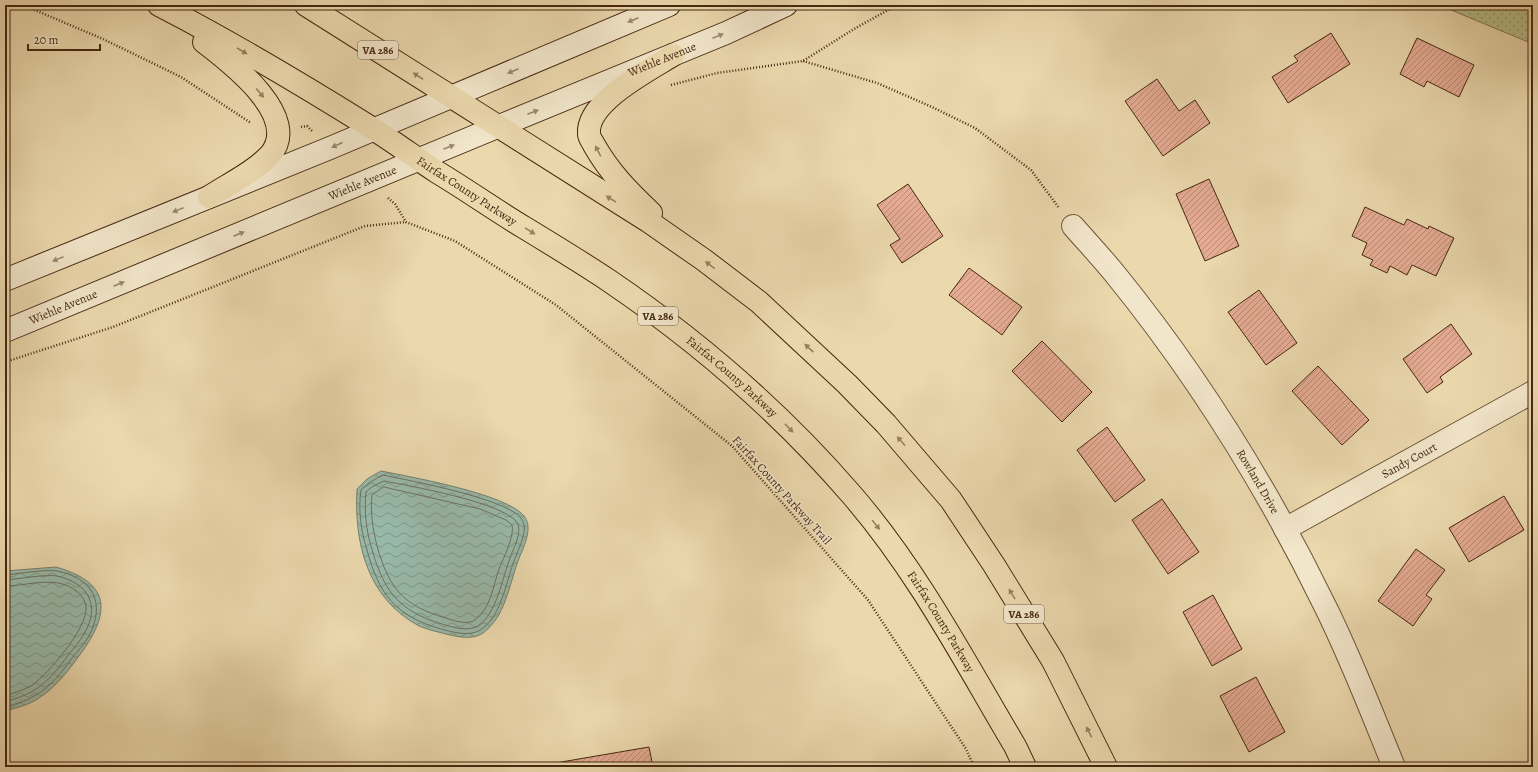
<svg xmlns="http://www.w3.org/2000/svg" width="1538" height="772" font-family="Alegreya,serif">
<defs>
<pattern id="park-dots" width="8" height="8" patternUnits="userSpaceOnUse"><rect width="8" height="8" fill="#b8be89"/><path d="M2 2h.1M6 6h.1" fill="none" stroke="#979a6f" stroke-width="1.8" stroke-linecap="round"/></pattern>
<pattern id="water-waves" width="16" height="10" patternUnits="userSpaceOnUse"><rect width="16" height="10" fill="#98baab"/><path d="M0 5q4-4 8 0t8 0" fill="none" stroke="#7e978a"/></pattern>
<pattern id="building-hatch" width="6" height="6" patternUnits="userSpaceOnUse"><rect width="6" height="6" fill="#e5ab93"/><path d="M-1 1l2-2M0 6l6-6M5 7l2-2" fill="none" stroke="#bb8b77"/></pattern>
</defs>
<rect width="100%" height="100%" fill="#ebd8ad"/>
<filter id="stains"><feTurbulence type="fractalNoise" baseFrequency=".005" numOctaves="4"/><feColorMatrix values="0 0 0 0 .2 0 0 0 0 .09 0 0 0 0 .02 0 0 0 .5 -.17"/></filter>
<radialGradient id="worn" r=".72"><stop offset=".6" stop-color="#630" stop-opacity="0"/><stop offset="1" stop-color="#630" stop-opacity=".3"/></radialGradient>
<path fill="url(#park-dots)" stroke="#7e734d" d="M1439,5H1533V44Z"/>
<path fill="url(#water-waves)" stroke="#77806d" d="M381,471C411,477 507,494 524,516C534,528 523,548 518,561C509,586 505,617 483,633C472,641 454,636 442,633C434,631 426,629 419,626C367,598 354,543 357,489L367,479Z
M56,567C112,583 111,613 79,656C68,671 56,687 39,698C29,705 16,708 5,711V571Z"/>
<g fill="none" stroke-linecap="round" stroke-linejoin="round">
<path stroke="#6e715e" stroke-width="1" d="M383,475C411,481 504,498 521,518C530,529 518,549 514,561C506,582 501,618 480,630C469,637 453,632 441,629C396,616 379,595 367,550C361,531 358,510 361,490L369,483Z
M384,481C411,486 499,502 516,521C524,530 513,549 510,558C502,579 497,613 478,626C468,632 452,627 442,624C398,611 383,590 371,546C366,529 364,510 366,492L372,487Z
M384,487L480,509L506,520L512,525C515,535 503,559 499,569C493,586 491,608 475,620C468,625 454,621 446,618C403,606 389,588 377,546C373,530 370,512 372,495Z
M5,575C19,574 44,569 57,571C93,578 106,603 89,636C84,644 78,651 72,658C62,672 51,686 36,695C27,701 15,704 5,707
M5,580C19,579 45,574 57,576C88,583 101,605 84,634C80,641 74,648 69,654C59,668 48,682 33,691C25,696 14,699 5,702
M5,586C25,586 47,578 66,585C75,589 85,596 86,607C88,628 48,674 31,686C23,690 14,693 5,696"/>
</g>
<path fill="url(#building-hatch)" stroke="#452811" d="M1331,33L1350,64L1288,103L1272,77L1298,61L1294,56Z
M1417,38L1474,65L1459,97L1427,81L1424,87L1400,74Z
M1157,79L1179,111L1195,100L1210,123L1163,156L1125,101Z
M1209,179L1239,246L1205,261L1176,194Z
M908,184L943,236L902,263L890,245L900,239L877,205Z
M1365,207L1404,225L1407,219L1428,229L1429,226L1454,238L1436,276L1412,265L1407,275L1390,266L1387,273L1370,265L1373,260L1362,255L1367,243L1352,236Z
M969,268L1022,307L1002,335L949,295Z
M1259,290L1297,343L1266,365L1228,312Z
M1451,324L1472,354L1440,377L1443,382L1427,393L1403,359Z
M1042,341L1092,392L1062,422L1012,371Z
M1318,366L1369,420L1342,445L1292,391Z
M1107,427L1145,480L1115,502L1077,450Z
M1504,496L1524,530L1469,562L1449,528Z
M1162,499L1199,552L1168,574L1132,520Z
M1416,549L1445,570L1426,595L1432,599L1413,626L1378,601Z
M1213,595L1242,649L1212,666L1183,612Z
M1256,677L1285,732L1249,752L1220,696Z
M649,747L653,767H532Z"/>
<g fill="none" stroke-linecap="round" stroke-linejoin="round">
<defs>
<g id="minor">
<path id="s1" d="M1073,226C1087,242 1102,258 1115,274C1197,375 1268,489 1325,606C1351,658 1372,713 1394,767"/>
<path id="s2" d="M1285,529L1533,392"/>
</g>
<g id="secondary">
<path d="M5,280L330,148L669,5"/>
<path id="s3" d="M5,331L497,127L726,33L786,5"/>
</g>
<g id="trunk">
<path id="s4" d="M159,5C231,42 301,84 370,127C393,141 414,157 437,172C467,190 495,210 525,228C553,245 581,262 608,280C698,341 780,412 851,494C917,570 964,660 1015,746L1025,767"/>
<path d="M306,5L648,221L704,260L759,302L847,384L886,424L951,500L994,565L1053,661L1106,767"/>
<path d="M204,42C230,62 303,117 270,155C254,172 229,184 209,197"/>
<path d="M651,213C628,191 610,173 594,145C593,142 589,138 589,134C586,102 649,70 673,55"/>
</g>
</defs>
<use href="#minor" stroke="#6e5438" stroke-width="24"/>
<use href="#secondary" stroke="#452811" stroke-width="24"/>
<use href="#trunk" stroke="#452811" stroke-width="24"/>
<path stroke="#452811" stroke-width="2.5" stroke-dasharray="1 2" stroke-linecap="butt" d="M23,5L103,39L181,77L251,123
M803,61L877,83L932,107L975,128L1031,170L1059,208
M671,85L717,73L803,61L854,29L897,5
M301,127L307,126L312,131
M388,198L395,204L406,222L455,241L556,305L732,446L868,600L966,749L974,767
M5,362L113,327L365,226L406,222"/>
<use href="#minor" stroke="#f2e6ca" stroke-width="22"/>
<use href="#secondary" stroke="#f2e6ca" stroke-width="22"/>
<use href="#trunk" stroke="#ebd8ad" stroke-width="22"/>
</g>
<defs><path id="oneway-solid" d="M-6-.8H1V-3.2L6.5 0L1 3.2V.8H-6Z"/></defs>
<g fill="#9c876e">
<use href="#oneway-solid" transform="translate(633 20) rotate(157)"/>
<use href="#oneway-solid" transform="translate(718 36) rotate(-22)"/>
<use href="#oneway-solid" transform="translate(513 71) rotate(157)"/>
<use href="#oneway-solid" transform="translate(533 112) rotate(-21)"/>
<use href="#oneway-solid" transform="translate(337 145) rotate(156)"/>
<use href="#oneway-solid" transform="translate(449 147) rotate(-23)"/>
<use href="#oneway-solid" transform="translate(178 210) rotate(158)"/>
<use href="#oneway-solid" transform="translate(239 234) rotate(-23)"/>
<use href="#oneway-solid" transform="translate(58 259) rotate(158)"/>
<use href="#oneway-solid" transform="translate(119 284) rotate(-23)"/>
</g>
<g fill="#98805f">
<use href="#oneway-solid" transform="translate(242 51) rotate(31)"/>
<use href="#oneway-solid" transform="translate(418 76) rotate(-147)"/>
<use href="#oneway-solid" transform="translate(260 93) rotate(50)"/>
<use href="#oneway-solid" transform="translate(598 151) rotate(-118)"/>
<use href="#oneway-solid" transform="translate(611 199) rotate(-148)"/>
<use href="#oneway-solid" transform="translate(530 231) rotate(32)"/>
<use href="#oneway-solid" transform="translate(710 265) rotate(-142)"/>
<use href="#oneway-solid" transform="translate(809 348) rotate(-137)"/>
<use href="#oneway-solid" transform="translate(789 428) rotate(46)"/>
<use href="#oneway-solid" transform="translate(901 441) rotate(-132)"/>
<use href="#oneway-solid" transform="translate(876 525) rotate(51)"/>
<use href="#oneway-solid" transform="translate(1012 594) rotate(-121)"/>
<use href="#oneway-solid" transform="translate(1089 732) rotate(-117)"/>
</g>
<g text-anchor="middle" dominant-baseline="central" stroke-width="3" stroke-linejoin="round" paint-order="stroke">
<g fill="#f2e6ca" stroke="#796148" stroke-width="1">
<rect x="358" y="41" width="40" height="18" rx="3"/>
<rect x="638" y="307" width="40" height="18" rx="3"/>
<rect x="1004" y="605" width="40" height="18" rx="3"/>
</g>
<g font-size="11" font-weight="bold" fill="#452811">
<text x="378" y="50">VA 286</text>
<text x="658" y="316">VA 286</text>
<text x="1024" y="614">VA 286</text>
</g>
<g font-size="12" fill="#452811" stroke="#f2e6ca">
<text stroke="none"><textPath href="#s3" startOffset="711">Wiehle Avenue</textPath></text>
<text stroke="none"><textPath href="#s3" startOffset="387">Wiehle Avenue</textPath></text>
<text stroke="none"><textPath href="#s4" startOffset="360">Fairfax County Parkway</textPath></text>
<text stroke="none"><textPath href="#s3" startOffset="63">Wiehle Avenue</textPath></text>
<text stroke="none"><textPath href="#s4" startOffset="684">Fairfax County Parkway</textPath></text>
<text stroke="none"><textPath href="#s2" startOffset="142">Sandy Court</textPath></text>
<text stroke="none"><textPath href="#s1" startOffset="316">Rowland Drive</textPath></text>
<text transform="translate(782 490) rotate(48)">Fairfax County Parkway Trail</text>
<text stroke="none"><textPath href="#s4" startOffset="1008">Fairfax County Parkway</textPath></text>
</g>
</g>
<rect width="1538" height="772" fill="none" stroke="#ebd8ad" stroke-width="20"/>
<rect x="6" y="6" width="1526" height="760" fill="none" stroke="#452811" stroke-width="2"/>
<rect x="10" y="10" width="1518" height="752" fill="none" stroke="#452811"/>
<path d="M28 44v6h72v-6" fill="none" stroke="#452811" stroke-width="2"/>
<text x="34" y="44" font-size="12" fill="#452811" stroke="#f2e6ca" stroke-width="3" paint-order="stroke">20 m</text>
<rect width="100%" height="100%" filter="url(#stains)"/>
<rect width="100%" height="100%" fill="url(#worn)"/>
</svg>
